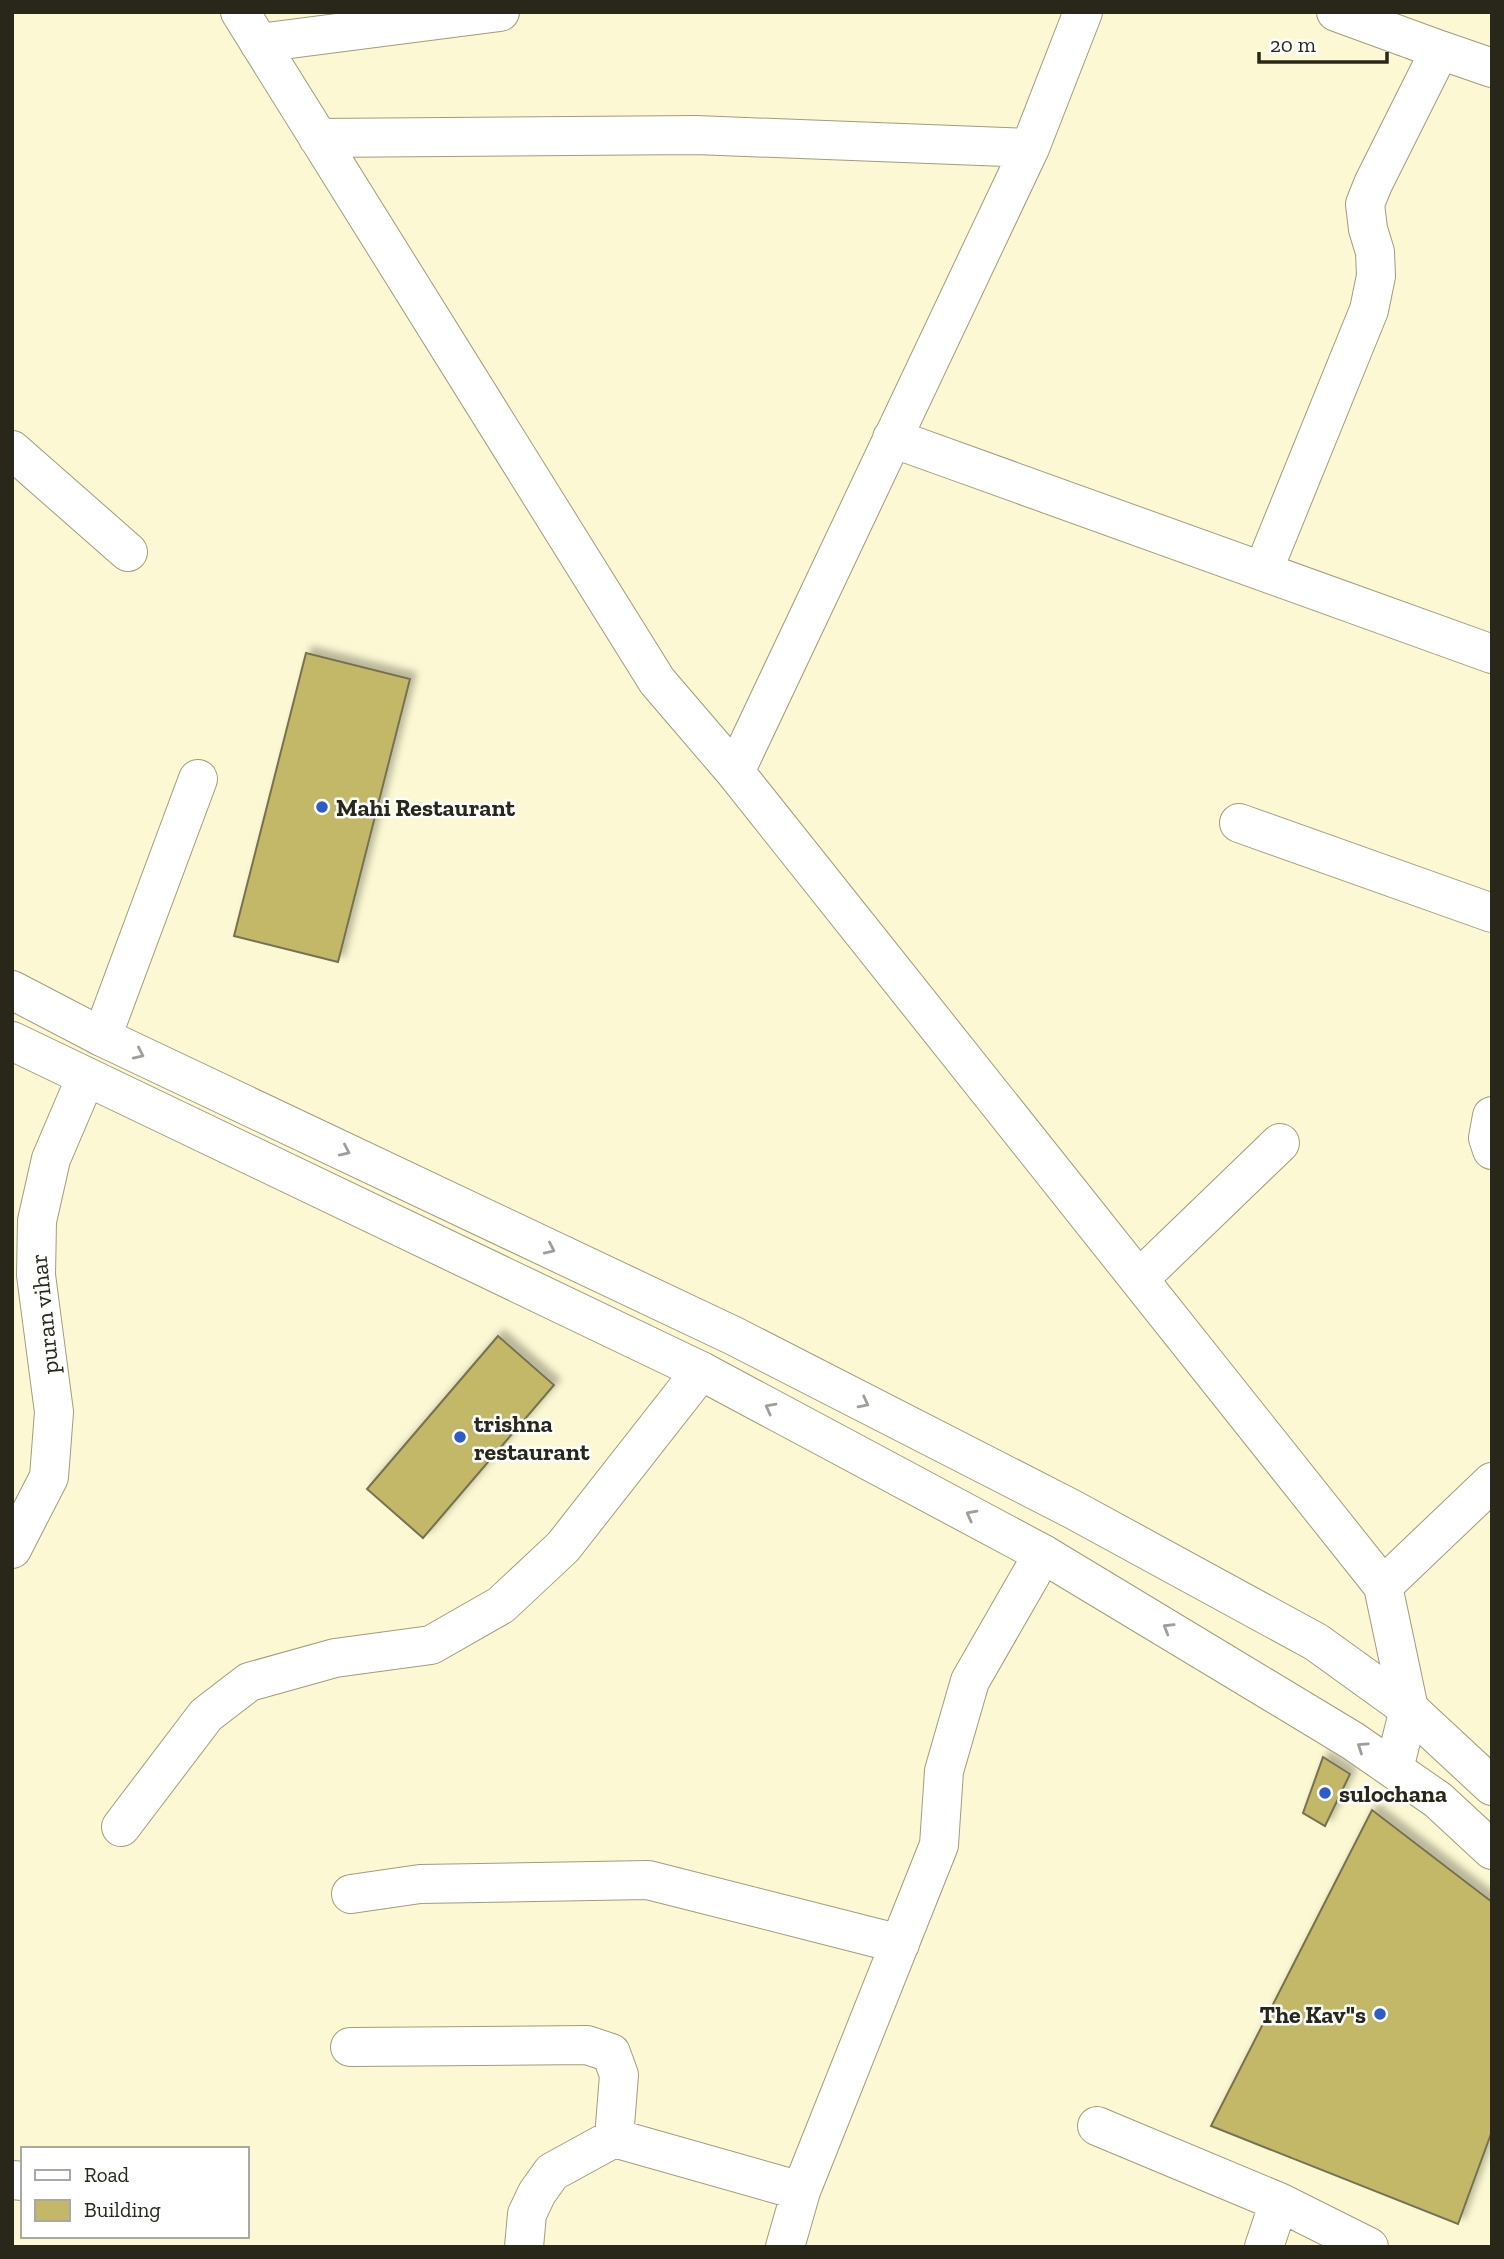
<svg xmlns="http://www.w3.org/2000/svg" width="1504" height="2259" font-family="'Zilla Slab',serif">
<defs>
<filter id="shadow"><feDropShadow dx="6" dy="-6" stdDeviation="3.5" flood-color="#0004"/></filter>
</defs>
<rect width="100%" height="100%" fill="#fcf8d3"/>
<path fill="#c3b867" stroke="#767251" stroke-width="2" filter="url(#shadow)" d="M306,653L410,679L338,962L234,936Z
M498,1336L554,1385L423,1538L367,1489Z
M1323,1757L1350,1774L1325,1826L1303,1813Z
M1372,1810L1492,1902V2131L1458,2224L1211,2126Z"/>
<g fill="none" stroke-linecap="round" stroke-linejoin="round">
<defs>
<path id="minor" d="M240,12L657,681L735,772L1383,1586L1409,1709L1394,1769
M259,43L500,12
M1440,50L1492,68
M318,138L696,135L1030,148
M892,438L1492,654
M12,450L128,552
M1263,571L1369,310L1376,276L1375,252L1368,229L1365,204L1373,184L1440,50L1336,12
M735,772L1030,148L1083,12
M1239,823L1492,913
M102,1037L198,779
M1492,1116L1488,1138L1492,1150
M1139,1279L1280,1143
M12,1549L49,1477L54,1412L36,1275L37,1221L51,1159L86,1077
M1383,1586L1492,1482
M121,1827L206,1715L249,1682L335,1658L431,1645L501,1605L563,1547L701,1371
M351,1894L420,1884L648,1880L900,1944
M350,2047L587,2045L611,2053L619,2075L614,2138
M1097,2126L1279,2202
M12,2180L23,2181
M524,2247L527,2214L537,2193L552,2172L614,2138L801,2191
M785,2247L801,2191L939,1845L944,1771L970,1681L1043,1554
M1264,2247L1279,2202L1369,2247"/>
<path id="secondary" d="M12,990L102,1037L734,1336L1072,1509L1316,1642L1409,1709L1492,1786
M12,1041L701,1371L1043,1554L1353,1741L1438,1800L1492,1850"/>
</defs>
<use href="#minor" stroke="#a19c7a" stroke-width="40"/>
<use href="#secondary" stroke="#a19c7a" stroke-width="40"/>
<use href="#minor" stroke="#fff" stroke-width="38"/>
<use href="#secondary" stroke="#fff" stroke-width="38"/>
</g>
<defs><path id="oneway-chevron" d="M-2-3.5L2.5 0L-2 3.5" fill="none" stroke-width="1.6" stroke-linecap="round" stroke-linejoin="round" transform="scale(1.75)"/></defs>
<g stroke="#9f9e98">
<use href="#oneway-chevron" transform="translate(139 1054) rotate(25)"/>
<use href="#oneway-chevron" transform="translate(345 1151) rotate(25)"/>
<use href="#oneway-chevron" transform="translate(550 1249) rotate(25)"/>
<use href="#oneway-chevron" transform="translate(864 1403) rotate(27)"/>
<use href="#oneway-chevron" transform="translate(770 1408) rotate(-152)"/>
<use href="#oneway-chevron" transform="translate(971 1515) rotate(-152)"/>
<use href="#oneway-chevron" transform="translate(1168 1628) rotate(-149)"/>
<use href="#oneway-chevron" transform="translate(1362 1747) rotate(-146)"/>
</g>
<g fill="#2b5dcb" stroke="#fff" stroke-width="2.5">
<circle cx="322" cy="807" r="7"/>
<circle cx="460" cy="1437" r="7"/>
<circle cx="1325" cy="1793" r="7"/>
<circle cx="1380" cy="2014" r="7"/>
</g>
<g text-anchor="middle" dominant-baseline="central" stroke-width="5" stroke-linejoin="round" paint-order="stroke">
<g font-size="24" font-weight="bold" fill="#29271a" stroke="#fff" text-anchor="start">
<text x="336" y="807">Mahi Restaurant</text>
<text x="474" y="1423">trishna<tspan x="474" dy="28">restaurant</tspan></text>
<text x="1339" y="1793">sulochana</text>
<text x="1366" y="2014" text-anchor="end">The Kav"s</text>
</g>
<g font-size="24" fill="#29271a" stroke="#fff">
<text transform="translate(44 1314) rotate(-96)">puran vihar</text>
</g>
</g>
<rect width="1504" height="2259" fill="none" stroke="#29271a" stroke-width="28"/>
<rect x="21" y="2147" width="228" height="91" fill="#ffffff" stroke="#a9a9a3" stroke-width="2"/>
<rect x="35" y="2170" width="35" height="10" fill="#ffffff" stroke="#a9a9a3" stroke-width="2"/>
<text x="84" y="2182" font-size="21" fill="#29271a">Road</text>
<rect x="35" y="2200" width="35" height="21" fill="#c3b867" stroke="#a9a9a3" stroke-width="2"/>
<text x="84" y="2217" font-size="21" fill="#29271a">Building</text>
<path d="M1259 52v10h128v-10" fill="none" stroke="#29271a" stroke-width="3.5"/>
<text x="1270" y="52" font-size="21" fill="#29271a" stroke="#ffffff" stroke-width="5" paint-order="stroke">20 m</text>
</svg>
